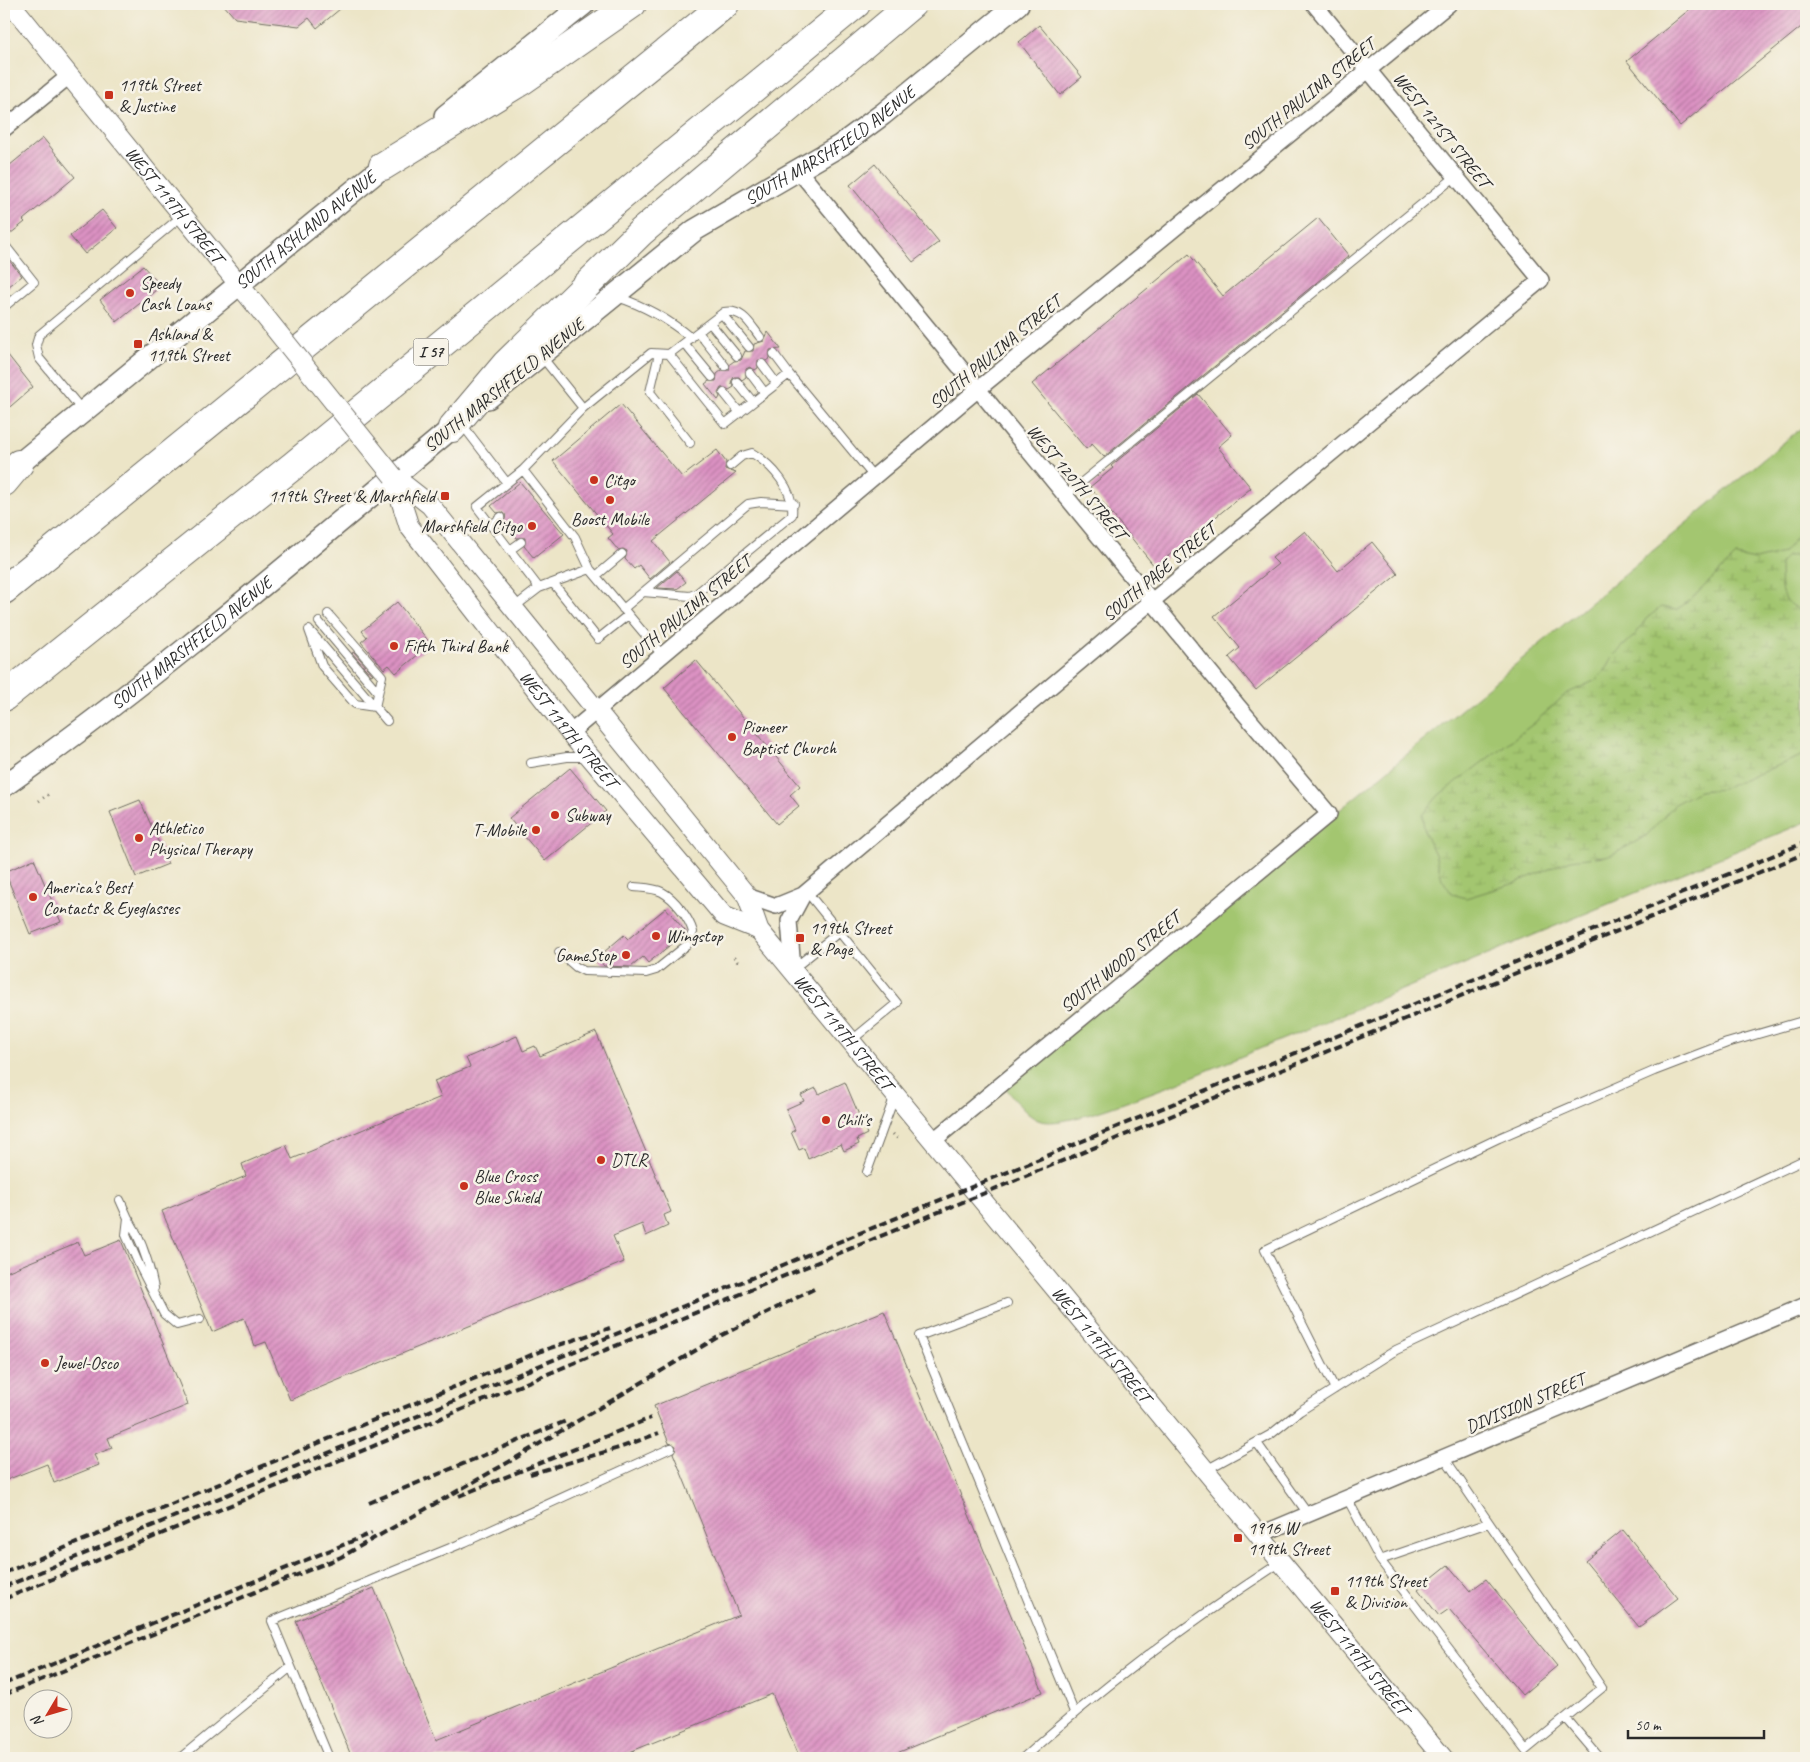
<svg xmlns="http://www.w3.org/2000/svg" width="1810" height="1762" font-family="Caveat,sans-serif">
<defs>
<pattern id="wetland-marsh" width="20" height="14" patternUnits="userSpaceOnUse" patternTransform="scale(1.25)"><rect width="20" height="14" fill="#a3c66f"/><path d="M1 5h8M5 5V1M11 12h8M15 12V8" fill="none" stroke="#8caa60"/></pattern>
<pattern id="building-hatch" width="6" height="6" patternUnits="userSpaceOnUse" patternTransform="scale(1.25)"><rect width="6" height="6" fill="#dc92c3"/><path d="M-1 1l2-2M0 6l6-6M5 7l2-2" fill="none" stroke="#b3779f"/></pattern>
</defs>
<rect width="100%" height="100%" fill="#f7f3e8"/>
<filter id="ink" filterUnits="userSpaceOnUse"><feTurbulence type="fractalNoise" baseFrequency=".02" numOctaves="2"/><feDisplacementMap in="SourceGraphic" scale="10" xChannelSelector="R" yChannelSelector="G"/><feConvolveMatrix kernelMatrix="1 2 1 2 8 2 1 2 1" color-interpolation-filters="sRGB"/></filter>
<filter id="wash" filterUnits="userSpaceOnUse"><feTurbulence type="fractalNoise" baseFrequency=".0096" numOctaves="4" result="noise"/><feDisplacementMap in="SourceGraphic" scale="20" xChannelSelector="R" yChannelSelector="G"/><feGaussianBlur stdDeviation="1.12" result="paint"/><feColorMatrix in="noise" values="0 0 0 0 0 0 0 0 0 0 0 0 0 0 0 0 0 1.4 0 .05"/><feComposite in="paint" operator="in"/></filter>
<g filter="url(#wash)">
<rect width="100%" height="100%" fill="#ece5c7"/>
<path fill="#a3c66f" stroke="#67784d" d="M1806,424V822L1175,1084C1148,1093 1061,1131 1038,1120C1023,1113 1015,1099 1005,1087Z"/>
<path fill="url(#wetland-marsh)" stroke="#67784d" d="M1806,525V555L1787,556L1780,563C1781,592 1777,599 1806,613V754L1722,789L1699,791L1676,803L1646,836L1612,855L1571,860L1515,883L1466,898L1452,894L1442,879L1435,854L1425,834L1422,815L1439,795L1533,724L1566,694L1596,680L1607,668L1613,656L1636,634L1646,619L1661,607L1676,610L1689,601L1736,556L1755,560L1783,553Z"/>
<g id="blocks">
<path fill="url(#building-hatch)" d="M223,4H346L317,28L309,18L299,26L235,18Z
M1696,4H1806V23L1680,126L1627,61Z
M1039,25L1082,77L1060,95L1019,42Z
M43,138L75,177L23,220L25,222L10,234L4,226V170Z
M875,164L939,242L913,262L850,185Z
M102,210L117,228L85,254L70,236Z
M1318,218L1349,256L1104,457L1092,444L1086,449L1032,384L1189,254L1223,296Z
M4,254L22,276L4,290Z
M143,266L161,286L117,322L100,300Z
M768,332L781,349L770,350V358L766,361L758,360V368L755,370L750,367L746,369V377L742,380L739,377H734L731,382L734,387L729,390L726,388H721L718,393L720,397L718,400L705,384L709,381H716L717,374L722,370H729L730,364L734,361L741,360L745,351H753L754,344L764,341Z
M4,350L33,387L4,412Z
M1198,394L1232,435L1218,447L1251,488L1155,567L1090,487L1113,468L1111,466Z
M621,404L682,477L717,450L726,462L725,469L736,473L653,541L670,562L650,579L639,565L634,569L625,559L627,551L623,549L618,550L608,538L613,534L553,461Z
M520,482L564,534L534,558L524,546L525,538H517L504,522L505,514L502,512L497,513L491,506Z
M1305,531L1338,571L1372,542L1398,574L1256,690L1229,657L1240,648L1214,616L1278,564L1272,558Z
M677,571L686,582L677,589L657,588Z
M397,602L431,644L396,673L389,665L384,669L361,642L367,637L362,631Z
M354,652L373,674L371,675L352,653Z
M696,660L800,786L790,795L799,806L777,824L664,688Z
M570,768L606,811L545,861L509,818Z
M140,800L168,864L136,877L110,812Z
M34,859L61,922L30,934L5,872Z
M666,908L686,932L648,963L643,957L631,967L604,966L597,958L624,935L628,939Z
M596,1032L671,1212L664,1215L668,1226L646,1236L642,1224L613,1236L624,1262L290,1400L266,1342L255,1346L244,1318L212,1332L162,1211L246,1176L242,1164L286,1145L292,1159L441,1097L434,1081L470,1067L466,1058L517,1036L523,1051L535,1046L540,1056Z
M845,1082L867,1134L857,1139L859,1144L844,1151L841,1144L808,1159L804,1148L799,1150L791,1132L795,1130L786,1109L804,1101L801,1095L816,1088L819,1094Z
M121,1240L188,1405L108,1438L112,1448L94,1455L99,1465L54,1483L47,1464L4,1481V1273L78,1242L84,1255Z
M884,1311L1043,1692L885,1758H800L772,1694L615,1758H352L296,1621L374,1588L436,1740L739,1615L673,1453L676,1446L669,1443L654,1406Z
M1623,1530L1678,1598L1639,1627L1585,1561Z
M1448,1565L1470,1591L1486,1579L1557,1666L1522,1695L1449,1609L1439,1616L1418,1589Z"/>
</g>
</g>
<g filter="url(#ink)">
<use href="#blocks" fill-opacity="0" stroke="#6f6c62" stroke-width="1"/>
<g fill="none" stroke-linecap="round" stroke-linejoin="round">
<defs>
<path id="service" d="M4,244L34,282L4,307
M617,297C645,306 668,319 691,338
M722,314L749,347
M710,323L737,356
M698,332L725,366
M684,343L712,377
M659,354L650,392L690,443
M669,354L724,312C743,309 750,324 760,337
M774,354L789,374
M542,357L583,408
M762,364L777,384
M750,373L765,393
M737,382L753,402
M724,393L740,413
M82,410L39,358L36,345L39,335L183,215
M461,423L507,483
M523,470L575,537L590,569L663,656
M1065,496L1456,176
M491,526L501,517
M510,550L521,542
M596,576L622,554
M553,583L598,639L628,615
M539,588L590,569
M643,592L690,596L697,593L792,515C795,490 772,465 752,453L742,456L730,466
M513,608L539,588L477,507L523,470L583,408L651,353L669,354L725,424L789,374L874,477
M623,609L748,504L761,502L794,504
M319,622L378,692
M309,630L322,666L355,704L375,707L382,676L328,614
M312,633L387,721
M531,763L567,757H588
M807,892L897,1003L852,1040
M559,952L576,967L584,971L646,973L656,970L687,945L693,932C689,918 675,899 662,892C654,888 643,888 634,887
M793,969L839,932
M867,1172L894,1098
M120,1200L128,1218L126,1235L140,1267L164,1314L177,1325L200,1319
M128,1218C142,1240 149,1263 154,1288
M1007,1303L919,1336L1074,1712
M1335,1389L1265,1250L1499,1138L1654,1071L1727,1043L1806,1020
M1257,1443L1308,1514
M1206,1470L1270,1435L1300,1411L1396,1350L1806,1159
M1347,1498L1380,1560L1526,1750L1602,1688L1444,1457
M1380,1560L1488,1523
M1566,1718L1600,1758
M180,1758L291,1667
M329,1758L272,1621L465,1542L671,1448
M1023,1758C1104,1685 1189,1622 1281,1562"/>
<path id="minor" d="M4,129L69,76
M799,171L1238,706L1329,814L934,1140
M570,733L977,390L1449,4
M747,896L776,906L803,895L1152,601L1541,280L1314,4
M793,969L789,921L803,895
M1259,1535L1806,1305"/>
<g id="tertiary">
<path id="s1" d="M11,4L263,314"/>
<path id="s2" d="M393,476L430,505L442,520L747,896L759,930L1443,1758"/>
<path id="s3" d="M393,476L409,526L570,733L724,916L759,930"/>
</g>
<g id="secondary">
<path d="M445,116L584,4"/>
<path id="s4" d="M488,398L695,230L841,145L883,114L1018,4"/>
<path id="s5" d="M8,473L395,157"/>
<path id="s6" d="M4,786C164,673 312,544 463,419"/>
</g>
<path id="motorway" d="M383,166L523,80L632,4
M452,428L506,364L641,232L912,4
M4,482L19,464
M4,590L725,4
M4,697L294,465L856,4"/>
</defs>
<use href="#service" stroke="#6f6c62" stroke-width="10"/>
<use href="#minor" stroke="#6f6c62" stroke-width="18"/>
<use href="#tertiary" stroke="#6f6c62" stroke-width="21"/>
<use href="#secondary" stroke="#6f6c62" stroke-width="24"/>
<use href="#motorway" stroke="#6f6c62" stroke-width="30"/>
<path stroke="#6f6c62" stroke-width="3" stroke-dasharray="1 4" stroke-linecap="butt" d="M39,801L49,794
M734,957L739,964
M893,1134L898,1139"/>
<use href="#service" stroke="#fff" stroke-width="8"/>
<use href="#minor" stroke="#fff" stroke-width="15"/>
<use href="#tertiary" stroke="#fff" stroke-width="19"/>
<use href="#secondary" stroke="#fff" stroke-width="21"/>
<use href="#motorway" stroke="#fff" stroke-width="28"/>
<path stroke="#2b2b2b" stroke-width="4" stroke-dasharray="8 4" stroke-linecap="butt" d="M530,1474L622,1447L659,1433
M459,1496L651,1418
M369,1503L566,1421
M4,1573L541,1351L610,1328
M4,1587L1806,842
M4,1599L1806,853
M4,1684L372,1533
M4,1695L341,1557L514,1459L718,1337L816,1288"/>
<defs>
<path id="tertiary-bridge" d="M263,314L393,476"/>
</defs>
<use href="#tertiary-bridge" stroke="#6f6c62" stroke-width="21" stroke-linecap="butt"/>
<use href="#tertiary-bridge" stroke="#fff" stroke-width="19"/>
</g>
</g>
<g fill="#c8321e" stroke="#f7f3e8" stroke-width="2">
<rect x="104" y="90" width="10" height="10" rx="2.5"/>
<circle cx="130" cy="293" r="5"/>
<rect x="133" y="339" width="10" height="10" rx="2.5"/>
<circle cx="594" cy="480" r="5"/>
<rect x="440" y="491" width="10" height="10" rx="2.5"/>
<circle cx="610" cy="500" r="5"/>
<circle cx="532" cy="526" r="5"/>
<circle cx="394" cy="646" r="5"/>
<circle cx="732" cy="737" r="5"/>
<circle cx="555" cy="815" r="5"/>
<circle cx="536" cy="830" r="5"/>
<circle cx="139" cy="838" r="5"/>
<circle cx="33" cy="897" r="5"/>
<circle cx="656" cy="936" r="5"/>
<rect x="795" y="933" width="10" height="10" rx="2.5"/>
<circle cx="626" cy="955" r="5"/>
<circle cx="826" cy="1120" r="5"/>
<circle cx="601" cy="1160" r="5"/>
<circle cx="464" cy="1186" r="5"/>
<circle cx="45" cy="1363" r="5"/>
<rect x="1233" y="1533" width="10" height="10" rx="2.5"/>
<rect x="1330" y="1586" width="10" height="10" rx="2.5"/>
</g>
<g text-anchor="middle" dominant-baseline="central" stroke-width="5" stroke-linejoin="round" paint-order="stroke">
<rect fill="#f7f3e8" stroke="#686764" stroke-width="1" x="413.5" y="338.5" width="35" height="27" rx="4"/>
<g font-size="16" font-weight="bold" fill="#2b2b2b">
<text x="431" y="352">I 57</text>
</g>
<g font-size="18" fill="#2b2b2b" stroke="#f7f3e8" text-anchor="start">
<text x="119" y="85">119th Street<tspan x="119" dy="21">&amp; Justine</tspan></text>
<text x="140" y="283">Speedy<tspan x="140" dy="21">Cash Loans</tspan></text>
<text x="148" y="334">Ashland &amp;<tspan x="148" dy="21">119th Street</tspan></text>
<text x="604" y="480">Citgo</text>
<text x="435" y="496" text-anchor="end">119th Street &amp; Marshfield</text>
<text x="610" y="519" text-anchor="middle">Boost Mobile</text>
<text x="522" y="526" text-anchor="end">Marshfield Citgo</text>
<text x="404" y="646">Fifth Third Bank</text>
<text x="742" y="727">Pioneer<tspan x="742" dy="21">Baptist Church</tspan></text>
<text x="565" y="815">Subway</text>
<text x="149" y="828">Athletico<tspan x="149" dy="21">Physical Therapy</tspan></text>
<text x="526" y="830" text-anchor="end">T-Mobile</text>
<text x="43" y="887">America's Best<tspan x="43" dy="21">Contacts &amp; Eyeglasses</tspan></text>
<text x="810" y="928">119th Street<tspan x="810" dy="21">&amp; Page</tspan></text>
<text x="666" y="936">Wingstop</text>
<text x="616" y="955" text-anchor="end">GameStop</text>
<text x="836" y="1120">Chili's</text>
<text x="611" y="1160">DTLR</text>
<text x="474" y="1176">Blue Cross<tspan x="474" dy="21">Blue Shield</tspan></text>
<text x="55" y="1363">Jewel-Osco</text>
<text x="1248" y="1528">1916 W<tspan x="1248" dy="21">119th Street</tspan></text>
<text x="1345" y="1581">119th Street<tspan x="1345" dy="21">&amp; Division</tspan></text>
</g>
<g font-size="18" fill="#2b2b2b" stroke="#f7f3e8">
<text transform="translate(1308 94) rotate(-39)">SOUTH PAULINA STREET</text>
<text transform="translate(1442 130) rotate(51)">WEST 121ST STREET</text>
<text stroke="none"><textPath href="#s4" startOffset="426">SOUTH MARSHFIELD AVENUE</textPath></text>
<text stroke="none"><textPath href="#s1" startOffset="259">WEST 119TH STREET</textPath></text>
<text stroke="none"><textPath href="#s5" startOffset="384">SOUTH ASHLAND AVENUE</textPath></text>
<text transform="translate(995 352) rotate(-40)">SOUTH PAULINA STREET</text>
<text transform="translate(504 385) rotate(-39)">SOUTH MARSHFIELD AVENUE</text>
<text transform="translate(1077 482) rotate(50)">WEST 120TH STREET</text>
<text transform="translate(1159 572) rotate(-40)">SOUTH PAGE STREET</text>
<text transform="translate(685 612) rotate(-40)">SOUTH PAULINA STREET</text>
<text stroke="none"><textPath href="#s6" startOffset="236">SOUTH MARSHFIELD AVENUE</textPath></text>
<text stroke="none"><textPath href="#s3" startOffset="311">WEST 119TH STREET</textPath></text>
<text transform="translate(1120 962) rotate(-39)">SOUTH WOOD STREET</text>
<text stroke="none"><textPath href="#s2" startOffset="719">WEST 119TH STREET</textPath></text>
<text stroke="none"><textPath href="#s2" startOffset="1124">WEST 119TH STREET</textPath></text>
<text transform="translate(1525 1403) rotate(-23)">DIVISION STREET</text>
<text stroke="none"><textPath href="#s2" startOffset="1529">WEST 119TH STREET</textPath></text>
</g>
</g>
<rect width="1810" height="1762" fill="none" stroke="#f7f3e8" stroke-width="20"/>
<g transform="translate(48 1714) rotate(232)"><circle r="24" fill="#f7f3e8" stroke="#a5a39c"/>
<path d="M0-4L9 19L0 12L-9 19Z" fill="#c8321e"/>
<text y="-8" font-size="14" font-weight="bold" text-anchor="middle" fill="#2b2b2b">N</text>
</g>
<path d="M1628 1730v8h136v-8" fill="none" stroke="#2b2b2b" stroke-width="2.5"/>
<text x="1635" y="1730" font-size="15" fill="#2b2b2b" stroke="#f7f3e8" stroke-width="4" paint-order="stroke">50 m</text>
</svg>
